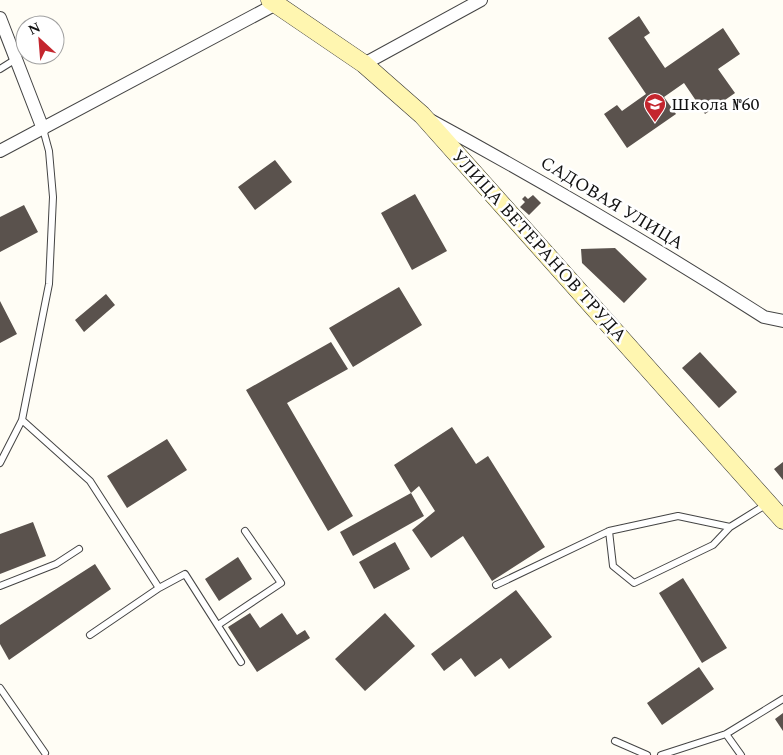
<svg xmlns="http://www.w3.org/2000/svg" width="783" height="755" viewBox="0 0 783 755" font-family="Spectral,serif">
<style>
.building{fill:#5a524d}
.lines{fill:none;stroke-linecap:round;stroke-linejoin:round}
.lane-casing{stroke:#444;stroke-width:8}
.street-casing{stroke:#444;stroke-width:14}
.secondary-casing{stroke:#333;stroke-width:19}
.lane{stroke:#fff;stroke-width:6}
.street{stroke:#fff;stroke-width:12}
.secondary{stroke:#fff6b0;stroke-width:18}
.labels{text-anchor:middle;dominant-baseline:central;stroke-width:5;stroke-linejoin:round;paint-order:stroke}
.poi-label{font-size:18px;fill:#111;stroke:#fff;text-anchor:start}
.street-label{font-size:18px;fill:#111;stroke:#fff}
</style>
<rect width="100%" height="100%" fill="#fffdf5"/>
<!-- building -->
<path class="building" d="M639,16L650,33L644,37L665,68L723,28L740,54L718,69L735,93L705,114L684,83L664,97L676,114L627,148L604,114L617,105L622,111L646,94L608,38Z
M275,160L292,182L255,210L238,187Z
M415,194L447,251L412,270L381,213Z
M533,195L541,203L529,215L520,207L525,202L522,199L525,196L528,199Z
M24,205L38,232L0,252V217Z
M615,248L647,279L624,303L582,263L581,249Z
M399,287L422,325L353,367L329,328Z
M106,294L115,305L84,332L75,320Z
M0,301L17,334L0,343Z
M331,342L348,369L287,403L353,516L328,531L246,390Z
M700,352L737,392L719,408L682,368Z
M452,427L476,464L488,456L545,547L492,581L463,536L431,558L412,530L435,511L419,486L411,493L394,465Z
M167,439L187,470L127,508L107,476Z
M783,462V480L774,469Z
M411,493L424,516L353,556L340,532Z
M33,522L46,556L0,574V534Z
M395,542L410,569L374,589L359,562Z
M238,557L252,579L219,601L205,579Z
M95,564L111,589L9,660L0,644V625Z
M683,578L727,648L702,663L659,593Z
M516,590L552,637L509,669L501,658L475,677L461,658L444,671L431,654Z
M250,613L260,628L282,613L297,635L305,630L310,638L257,672L228,627Z
M385,613L415,646L365,691L335,659Z
M699,667L714,689L662,725L647,703Z
M783,713V731L775,719Z"/>
<g class="lines">
<!-- lane casing -->
<g class="lane-casing">
<path id="lane" d="M0,69L16,59
M22,420L90,481L159,588L90,635
M0,463L22,420L49,284L53,197L49,151L43,129
M609,531L613,566L634,583L713,545L730,527
M496,585L609,531L678,516L730,527L767,504
M0,586L56,564L79,549
M159,588L185,574L241,662
M218,625L281,583L245,531
M0,688L45,753
M726,734L741,755
M615,741L647,755
M661,755L726,734L783,699"/>
</g>
<!-- street casing -->
<g class="street-casing">
<path id="street" d="M0,18L43,129
M364,64L481,0
M430,120C544,182 655,247 764,317L783,321
M0,151L276,4"/>
</g>
<!-- secondary casing -->
<g class="secondary-casing">
<path id="secondary" d="M270,0L364,64L422,115L783,520"/>
</g>
<!-- lane -->
<use href="#lane" class="lane"/>
<!-- street -->
<use href="#street" class="street"/>
<!-- secondary -->
<use href="#secondary" class="secondary"/>
</g>
<!-- icons -->
<defs>
<g id="school-pin" transform="scale(1.125)"><path d="M0 17L-7.5 6A9.5 9.5 0 1 1 7.5 6Z" fill="#c4262e" stroke="#fff"/><path d="M0-5L7-2L0 1L-7-2ZM-4 1L0 2.5L4 1V4Q0 6-4 4Z" fill="#fff"/></g>
</defs>
<g fill-rule="evenodd">
<use href="#school-pin" x="655" y="104"/>
</g>
<g class="labels">
<!-- poi labels -->
<g class="poi-label">
<text x="671" y="104">Школа №60</text>
</g>
<!-- street labels -->
<g class="street-label">
<text transform="translate(612 203) rotate(31)">САДОВАЯ УЛИЦА</text>
<text transform="translate(539 246) rotate(48)">УЛИЦА ВЕТЕРАНОВ ТРУДА</text>
</g>
</g>
<!-- north arrow -->
<g transform="translate(40 40) rotate(334)"><circle r="24" fill="#ffffff" stroke="#a0a0a0"/>
<path d="M0-4L9 19L0 12L-9 19Z" fill="#c4262e"/>
<text y="-8" font-size="14" font-weight="bold" text-anchor="middle" fill="#111111">N</text>
</g>
</svg>
